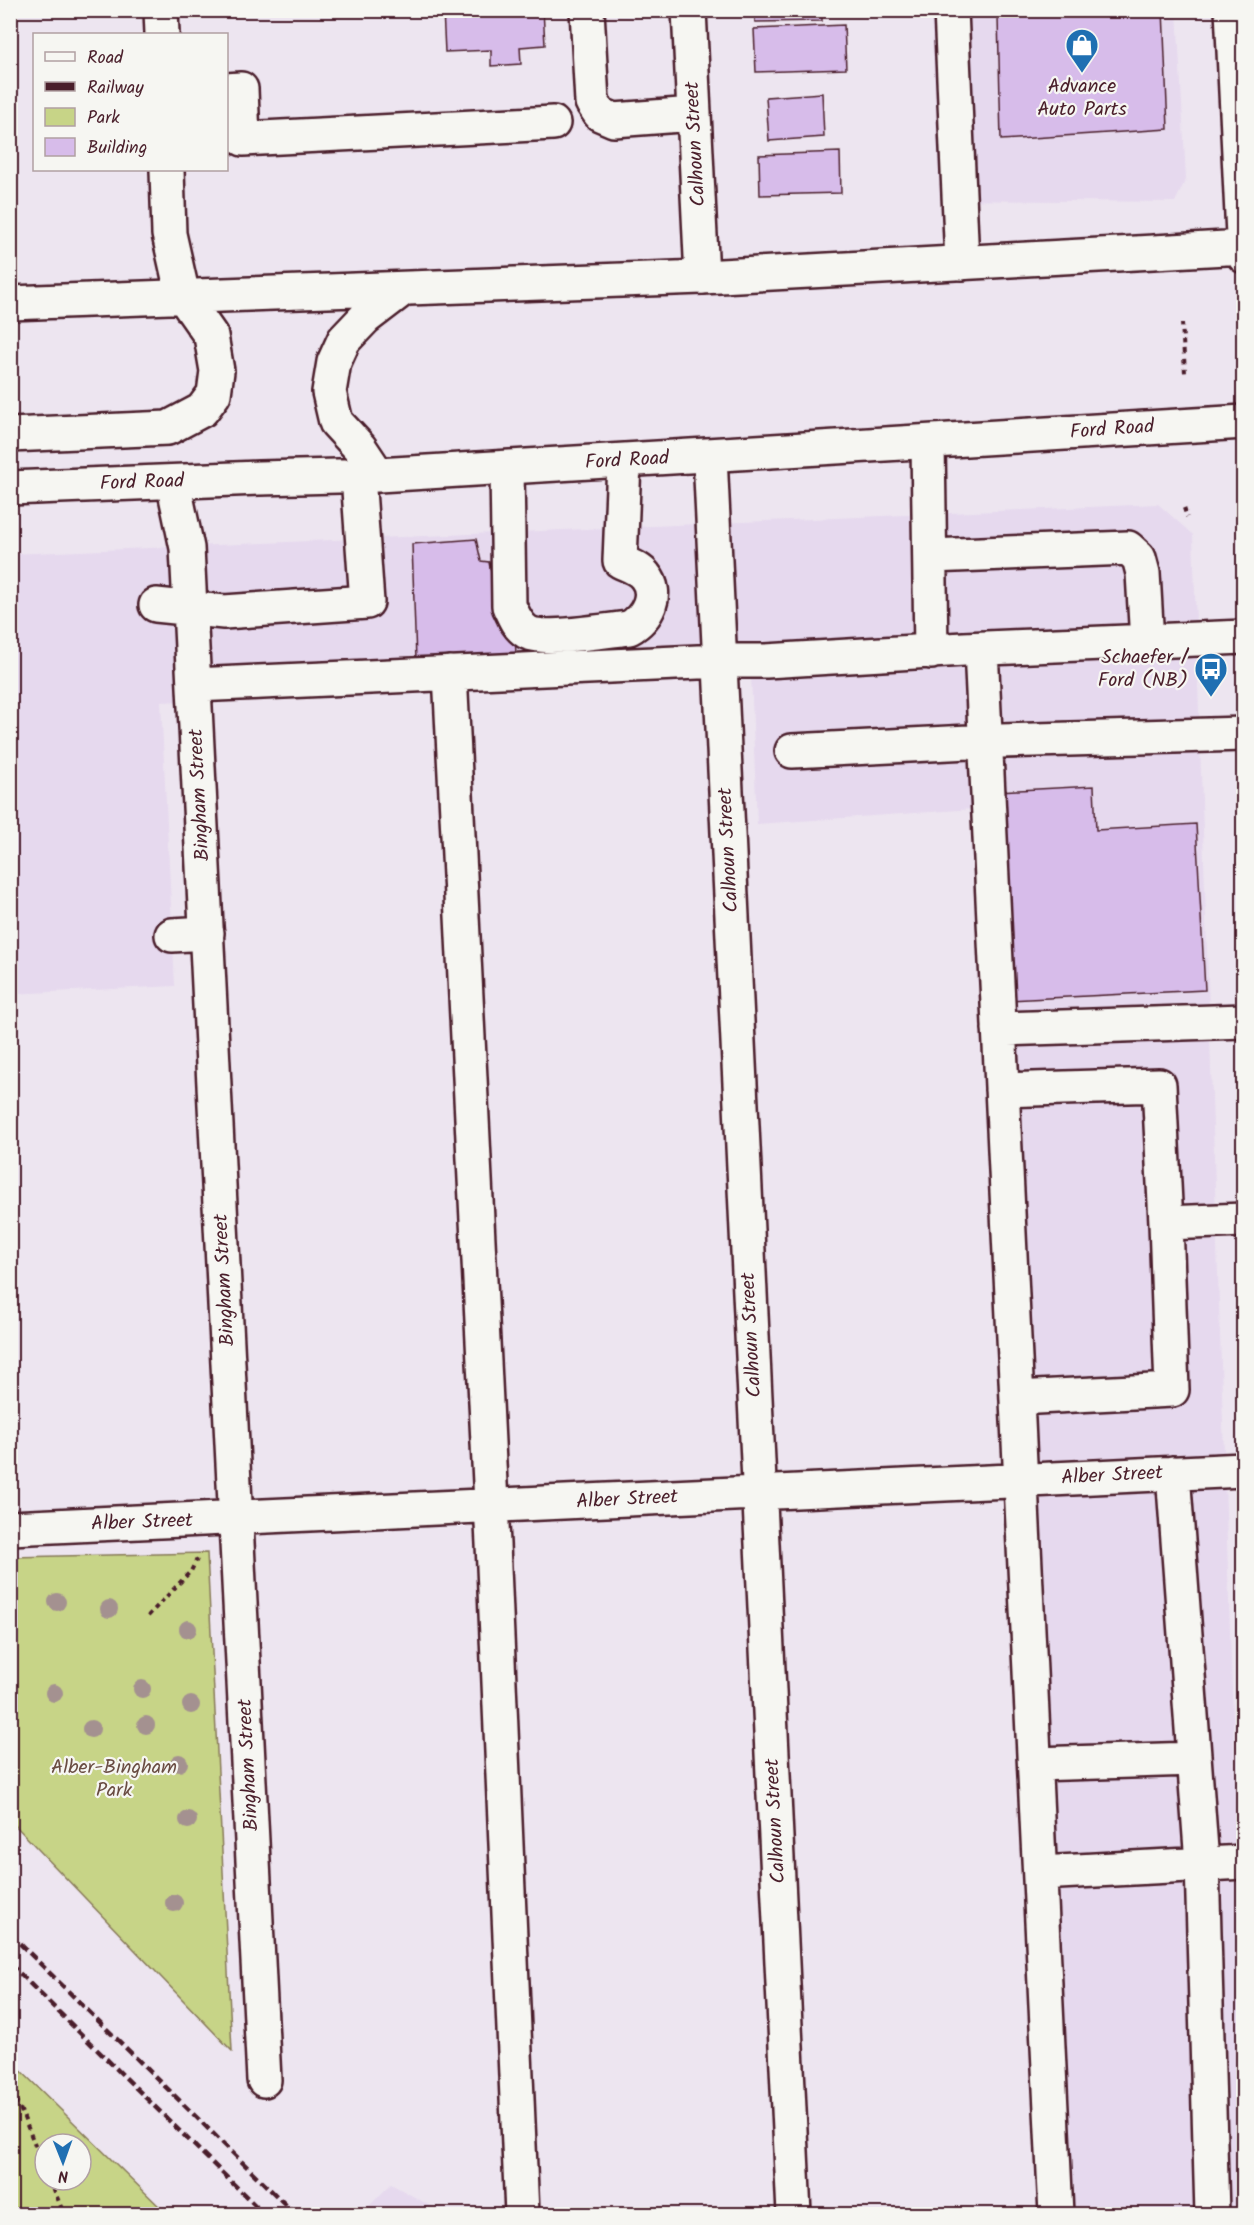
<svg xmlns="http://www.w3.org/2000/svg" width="1254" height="2225" viewBox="0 0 1254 2225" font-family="Kalam,sans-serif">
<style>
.built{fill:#e6d9ee}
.green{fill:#c7d487;stroke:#887a59;stroke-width:1.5;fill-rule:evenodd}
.building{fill:#d7bcea;stroke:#4a1f2b;stroke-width:1.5}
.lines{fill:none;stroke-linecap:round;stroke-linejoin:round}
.minor-casing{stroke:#4a1f2b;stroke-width:38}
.major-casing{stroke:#4a1f2b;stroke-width:38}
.path{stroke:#4a1f2b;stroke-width:4;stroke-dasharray:4.5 4.5;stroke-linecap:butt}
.minor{stroke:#f6f6f2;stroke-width:33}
.major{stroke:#f6f6f2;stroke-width:33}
.rail{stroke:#4a1f2b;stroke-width:4.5;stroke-dasharray:9 4.5;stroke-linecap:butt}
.tree{fill:#a49190}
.labels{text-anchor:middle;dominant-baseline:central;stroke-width:4.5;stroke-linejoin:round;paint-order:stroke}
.poi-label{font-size:20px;fill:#4a1f2b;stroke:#f6f6f2}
.street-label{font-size:20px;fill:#4a1f2b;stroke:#f6f6f2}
.park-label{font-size:20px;fill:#694c42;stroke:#f6f6f2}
</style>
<rect width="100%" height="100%" fill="#ede5f0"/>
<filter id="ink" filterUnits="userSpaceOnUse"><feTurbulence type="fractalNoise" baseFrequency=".0167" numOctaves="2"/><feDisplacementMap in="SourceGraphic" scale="12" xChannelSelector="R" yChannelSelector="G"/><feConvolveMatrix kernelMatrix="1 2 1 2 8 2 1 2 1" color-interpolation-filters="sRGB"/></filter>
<g filter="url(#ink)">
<!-- built -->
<path class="built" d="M931,11H1177L1186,179L1175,202L940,200Z
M1158,504L1193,535L1236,1808L1243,1943V2214H1066L988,808L757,824L751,675L161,702L175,986L11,994V554Z
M391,2184L445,2214H361Z"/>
<!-- green -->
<path class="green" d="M207,1553L232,2051L11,1821V1557Z
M11,2061L167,2214H11ZM45,2144H81V2180H45Z"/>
<!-- building -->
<path class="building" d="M443,10H543L545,45L520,47L521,64L491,66V50L445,52Z
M755,10H822V21L755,22Z
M1163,10L1168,129L1001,140L998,17Z
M844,25L846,69L756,72L754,29Z
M822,93L824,137L769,141L766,97Z
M840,152L841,193L760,195L759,155Z
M476,539L481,561L489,562L498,612L515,631L516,656L416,660L412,544Z
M1094,786L1096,830L1196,824L1205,990L1009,1000L998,791Z"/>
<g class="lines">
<!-- minor casing -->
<g class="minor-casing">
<path id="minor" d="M161,10L162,34
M587,10L592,102L600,114L614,120L694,114
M689,10L702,277
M951,10L962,263
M226,90L241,89L243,139L553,123
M167,170L169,234L183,296
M928,442L931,652
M710,456L794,2214
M507,468L509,606C514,616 517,626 527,632C542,641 609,630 629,628C647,618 660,594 645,576C639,568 628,565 620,561L624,462
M173,482L187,548L264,2080
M931,556L1128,548L1139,558L1143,573L1147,642
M156,605L224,612L367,602L358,476
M981,649L1056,2214
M450,673L493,1544L522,2214
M195,685L720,661H766L964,649L1244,637
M792,751L969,742L1244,734
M172,935L207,933
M999,1029L1244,1021
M1002,1090L1159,1085L1166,1223
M1017,1398L1172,1390L1166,1223L1244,1220
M1173,1473L1202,1863L1212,2214
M10,1528L1244,1470
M1035,1764L1194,1759
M1040,1873L1244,1862"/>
</g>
<!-- major casing -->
<g class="major-casing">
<path id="major" d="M1232,10L1244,256
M10,303L702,277L1244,247
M10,435L168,428L202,410L214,394L217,371L211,336L183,296
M378,475L360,448L336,422L329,392L334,362L344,340L365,318L403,289
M10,488L259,478L378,475L1244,422"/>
</g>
<!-- path -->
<path class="path" d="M1097,10H1117
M1134,10V11
M1182,323L1185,373
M1184,508L1187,517
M148,1616L191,1571L197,1559
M10,2094L19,2106L45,2169
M50,2180L64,2214"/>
<!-- minor -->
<use href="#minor" class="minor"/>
<!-- major -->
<use href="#major" class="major"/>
<!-- rail -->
<path class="rail" d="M10,1934L295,2214
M10,1964L264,2214"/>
</g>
<!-- trees -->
<g class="tree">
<circle cx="57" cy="1602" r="9"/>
<circle cx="109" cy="1609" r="9"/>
<circle cx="188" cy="1629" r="9"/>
<circle cx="142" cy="1689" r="9"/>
<circle cx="54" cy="1693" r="9"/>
<circle cx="191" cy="1705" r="9"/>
<circle cx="146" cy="1725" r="9"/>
<circle cx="91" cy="1729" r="9"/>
<circle cx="179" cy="1763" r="9"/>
<circle cx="188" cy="1820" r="9"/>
<circle cx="174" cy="1903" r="9"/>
</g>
</g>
<!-- icons -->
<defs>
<g id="shop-pin" transform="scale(1.725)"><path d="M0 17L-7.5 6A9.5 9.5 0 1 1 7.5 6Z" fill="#1f6fb2" stroke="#f6f6f2"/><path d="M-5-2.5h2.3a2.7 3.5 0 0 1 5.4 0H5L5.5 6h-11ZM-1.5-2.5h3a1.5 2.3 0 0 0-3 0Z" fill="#fff"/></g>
<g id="bus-pin" transform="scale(1.725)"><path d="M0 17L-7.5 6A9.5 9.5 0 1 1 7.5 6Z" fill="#1f6fb2" stroke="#f6f6f2"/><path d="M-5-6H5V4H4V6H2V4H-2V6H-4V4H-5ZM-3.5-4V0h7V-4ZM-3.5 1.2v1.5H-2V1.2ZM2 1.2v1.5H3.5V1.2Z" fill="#fff"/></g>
</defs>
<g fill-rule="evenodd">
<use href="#shop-pin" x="1082" y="45"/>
<use href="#bus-pin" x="1211" y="669"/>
</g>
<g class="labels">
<!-- poi labels -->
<g class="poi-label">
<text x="1082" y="87">Advance<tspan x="1082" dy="23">Auto Parts</tspan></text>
<text x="1188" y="658" text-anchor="end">Schaefer /<tspan x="1188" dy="23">Ford (NB)</tspan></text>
</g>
<!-- street labels -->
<g class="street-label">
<text transform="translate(696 144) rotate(-93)">Calhoun Street</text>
<text transform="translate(1112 430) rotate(-4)">Ford Road</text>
<text transform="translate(627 461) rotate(-3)">Ford Road</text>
<text transform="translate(142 483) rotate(-2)">Ford Road</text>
<text transform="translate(200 795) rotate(-93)">Bingham Street</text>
<text transform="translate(729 850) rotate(-93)">Calhoun Street</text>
<text transform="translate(225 1280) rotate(-93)">Bingham Street</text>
<text transform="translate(752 1335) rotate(-93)">Calhoun Street</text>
<text transform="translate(1112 1476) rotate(-3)">Alber Street</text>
<text transform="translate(627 1500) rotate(-3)">Alber Street</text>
<text transform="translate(142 1523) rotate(-2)">Alber Street</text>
<text transform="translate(249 1765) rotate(-93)">Bingham Street</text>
<text transform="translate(776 1821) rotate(-93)">Calhoun Street</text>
</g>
<!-- park labels -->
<g class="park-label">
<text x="114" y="1768">Alber-Bingham<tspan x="114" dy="23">Park</tspan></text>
</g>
</g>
<!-- margin -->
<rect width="1254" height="2225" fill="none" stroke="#f6f6f2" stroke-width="36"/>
<rect x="18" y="18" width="1218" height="2189" fill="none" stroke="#4a1f2b" stroke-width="2" filter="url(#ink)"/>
<!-- legend -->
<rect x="33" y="33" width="195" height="138" fill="#f6f6f2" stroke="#b1a0a2" stroke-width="1.5"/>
<rect x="45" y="52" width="30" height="9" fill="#f6f6f2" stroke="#b1a0a2" stroke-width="1.5"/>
<text x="87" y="63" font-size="18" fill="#4a1f2b">Road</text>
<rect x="45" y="82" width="30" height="9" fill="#4a1f2b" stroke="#b1a0a2" stroke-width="1.5"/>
<text x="87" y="93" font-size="18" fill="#4a1f2b">Railway</text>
<rect x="45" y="108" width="30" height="18" fill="#c7d487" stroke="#b1a0a2" stroke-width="1.5"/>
<text x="87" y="123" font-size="18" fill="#4a1f2b">Park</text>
<rect x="45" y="138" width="30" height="18" fill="#d7bcea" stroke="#b1a0a2" stroke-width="1.5"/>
<text x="87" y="153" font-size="18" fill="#4a1f2b">Building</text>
<!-- north arrow -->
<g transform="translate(63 2162) rotate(179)"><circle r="28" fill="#f6f6f2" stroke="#b1a0a2" stroke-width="1.5"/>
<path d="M0-4.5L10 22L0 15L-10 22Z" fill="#1f6fb2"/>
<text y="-9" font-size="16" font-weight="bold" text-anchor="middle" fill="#4a1f2b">N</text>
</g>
</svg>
